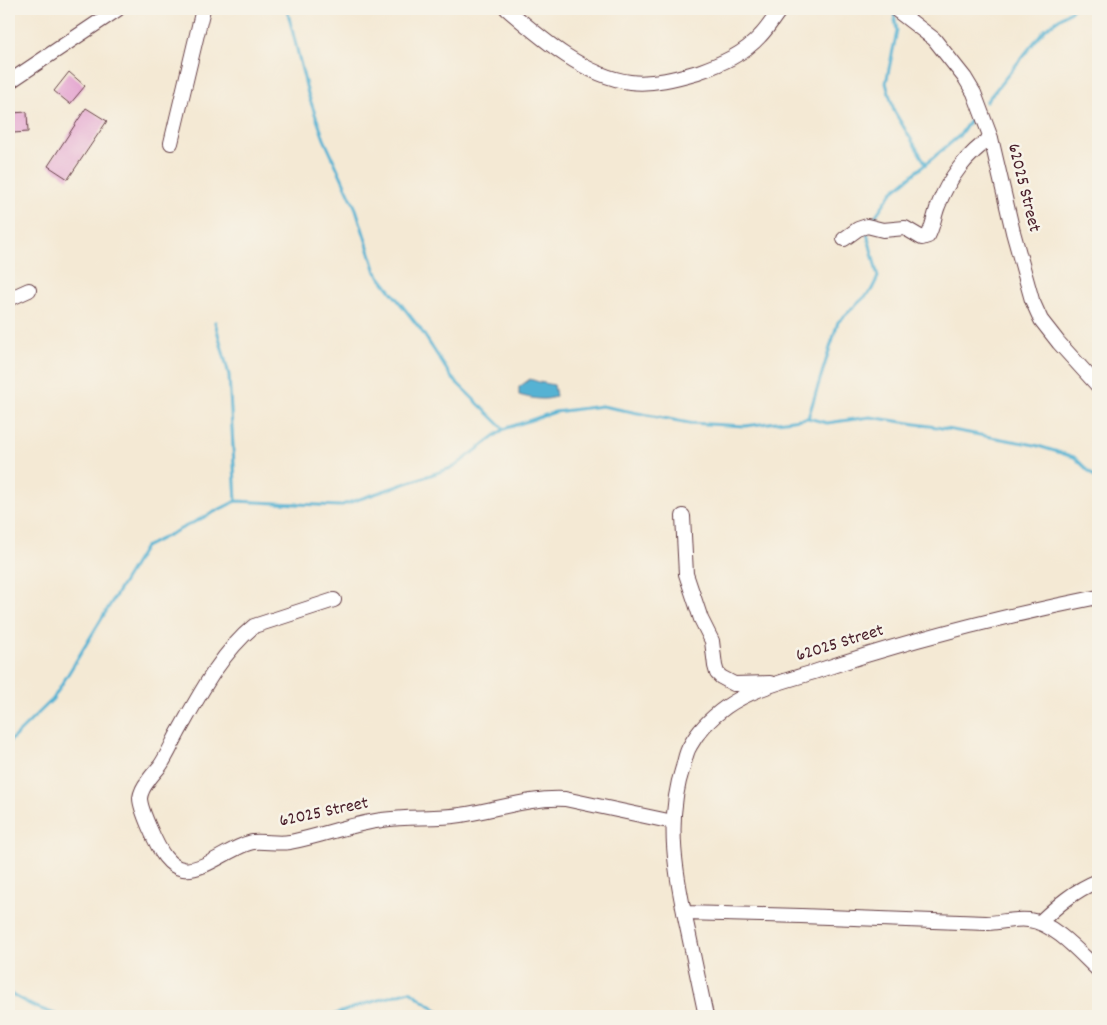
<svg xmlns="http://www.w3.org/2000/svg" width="1107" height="1025" viewBox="0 0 1107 1025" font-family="Dekko,sans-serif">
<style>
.water{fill:#55b2d3;stroke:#50687f}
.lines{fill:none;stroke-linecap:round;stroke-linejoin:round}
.stream{stroke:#55b2d3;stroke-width:3}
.building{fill:#e29bcd}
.minor-casing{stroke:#643d44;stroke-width:16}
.minor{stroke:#fff;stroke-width:14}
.labels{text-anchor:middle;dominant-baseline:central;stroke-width:5;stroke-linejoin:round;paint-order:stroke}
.street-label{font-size:18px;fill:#4a1f2b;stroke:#f7f3e8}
</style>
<rect width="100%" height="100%" fill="#f7f3e8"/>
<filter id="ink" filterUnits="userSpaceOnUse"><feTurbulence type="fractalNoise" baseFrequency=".02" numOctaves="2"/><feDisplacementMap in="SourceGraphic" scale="10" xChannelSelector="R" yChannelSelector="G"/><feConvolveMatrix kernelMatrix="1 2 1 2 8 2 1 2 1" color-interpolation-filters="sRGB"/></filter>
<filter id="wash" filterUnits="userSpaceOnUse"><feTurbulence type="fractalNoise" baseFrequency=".0096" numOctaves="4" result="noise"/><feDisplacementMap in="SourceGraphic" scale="20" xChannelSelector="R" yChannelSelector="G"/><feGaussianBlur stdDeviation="1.12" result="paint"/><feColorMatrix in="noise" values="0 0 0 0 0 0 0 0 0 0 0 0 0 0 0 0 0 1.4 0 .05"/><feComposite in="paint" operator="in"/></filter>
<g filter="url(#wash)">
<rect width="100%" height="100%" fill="#f4e9d4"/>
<!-- water -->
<path class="water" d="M530,379L539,382L554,385L556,396C547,402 529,398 519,395V387Z"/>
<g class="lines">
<!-- stream -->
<path class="stream" d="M287,9L308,94L324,139L356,209L376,272L421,330L452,378L504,429
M894,14L897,31L886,83L894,111L926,164
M986,102L1045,29L1073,9
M872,221L892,192L959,136L973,116
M215,322L229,375L236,501
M808,418L838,322L871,291L878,277L867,233
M9,742L53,699L145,547L236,501L339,506L454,467L504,429L555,412L602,406L689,423L745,426L808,418L827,423L870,417L936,427L1035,445L1074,457L1098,480
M9,993L33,1006L60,1016
M331,1016L358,1006L410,991L445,1016
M510,1016L513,1014L517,1016"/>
</g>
<g id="blocks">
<!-- building -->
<path class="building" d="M69,72L85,86L70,104L54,91Z
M86,108L107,121L68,179L48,166Z
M27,112L28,132L13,133L12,113Z"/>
</g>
</g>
<g filter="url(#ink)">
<use href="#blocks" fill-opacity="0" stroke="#643d44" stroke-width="1"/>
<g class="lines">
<!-- minor casing -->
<g class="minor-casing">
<path id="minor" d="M507,9C541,38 584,76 630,82C653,85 677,78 698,72C721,64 744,54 760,36C768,28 774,17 781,9
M895,9L934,39L965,78L974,93L991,138L1013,232L1032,300L1041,320L1059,343L1098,386
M9,82L118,9
M171,143L203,9
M844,239L858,229L867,226L883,230L905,228L922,238L928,236C933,227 934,216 938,206C948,179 967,154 991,138
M9,299L29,290
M683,516L686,574L701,619L712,641L715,666L717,673L721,677L734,684L770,683
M334,600L254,626C220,654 199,696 178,733C172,744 167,756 160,766C156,771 151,776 148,781C144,786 141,791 140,798C140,809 157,847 165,857C169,862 176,868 183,869C203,873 233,845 253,842C265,841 278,844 290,842C321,836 351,824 382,820C408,816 435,819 461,815C496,810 530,797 565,799L673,822
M684,913L801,916L986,923C1000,923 1014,918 1029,920C1054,923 1080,953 1098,970
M1039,923C1057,906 1075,890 1098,881
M706,1016C700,988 694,960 688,931C676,877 665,821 683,767C685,760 686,752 690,746C698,731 712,717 726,707C753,688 786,681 817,671C909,640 1003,616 1098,597"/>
</g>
<!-- minor -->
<use href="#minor" class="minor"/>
</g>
</g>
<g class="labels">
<!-- street labels -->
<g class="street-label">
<text transform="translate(1023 188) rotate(76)">62025 Street</text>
<text transform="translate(840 644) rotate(-17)">62025 Street</text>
<text transform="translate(324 813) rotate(-12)">62025 Street</text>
</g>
</g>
<!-- margin -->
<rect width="1107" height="1025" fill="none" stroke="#f7f3e8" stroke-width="30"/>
</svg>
